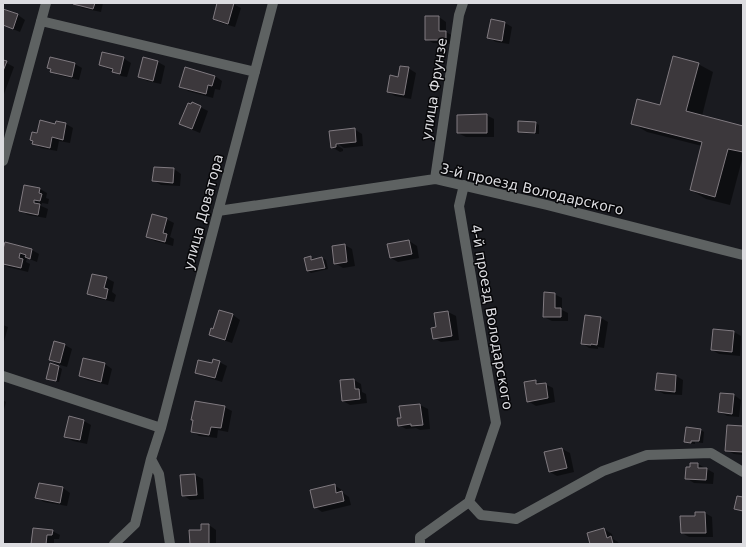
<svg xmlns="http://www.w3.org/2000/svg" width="746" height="547" viewBox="0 0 746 547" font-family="'DejaVu Sans',sans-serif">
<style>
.shadow{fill:#0007}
.building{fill:#3c383c;stroke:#807a80}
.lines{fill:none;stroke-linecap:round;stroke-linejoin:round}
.minor{stroke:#5e6262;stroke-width:10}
.labels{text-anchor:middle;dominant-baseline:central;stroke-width:3;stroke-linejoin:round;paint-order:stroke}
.street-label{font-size:14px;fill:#dcdce0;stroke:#060608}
</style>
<rect width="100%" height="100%" fill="#1a1b20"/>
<!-- shadow -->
<path class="shadow" d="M74,3H103L101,12L82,8Z
M218,3H231L241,8L235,27L221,23L214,19Z
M3,10L18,15L25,20L20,32L3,25Z
M426,17H439L446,22V32L453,36V44L433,43L426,39Z
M505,23L512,27L509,44L496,42L488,37Z
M51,58L75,64L82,68L79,80L58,75L51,71L52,69L48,68Z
M123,58L131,63L127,77L121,76L113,71L108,69L100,65Z
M3,61L14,67L4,94H3Z
M158,62L165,66L161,84L147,81L140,77Z
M698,64L713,72L702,116L743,127V156L730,205L706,199L691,190L702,146L647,132L632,123L661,106Z
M408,68L416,73L411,99L395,96L388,92L399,78Z
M215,76L222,81L220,90L215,89L213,98L188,91L181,87Z
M192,106L200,107L208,111L200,133L188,128L180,124Z
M486,115L494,119V137H466L458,133Z
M56,122L66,124L73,128L70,143L59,141L57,151L41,148L33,143L34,141L38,134L56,125Z
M536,123L539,125V134L522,133L519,131Z
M354,129L362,134L363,146L344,148L338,144V146L343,149V151L340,152L332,147L330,132Z
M174,169L181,174L180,186L161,185L153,180Z
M40,189L47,193L46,198L49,199L48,204L42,203L41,206L48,209L46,218L28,215L20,210Z
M166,219L174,223L170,237L174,239L173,246L155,241L147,237Z
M409,241L417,246L419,258L398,262L391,258Z
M345,245L352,249L355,266L343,268L335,263Z
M32,250L39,254L37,262L27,258L26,262L30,264L28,272L8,267L3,264V253Z
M310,257L314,259L322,258L326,260L328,269L311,273L308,271Z
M106,278L114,282L112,292L116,295L114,302L96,298L88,294Z
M554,294L562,298V310L568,313V321H552L544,317Z
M448,312L456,316L459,340L441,342L434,338L437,328L435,313Z
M233,315L240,320L232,343L217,338L210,334L214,330Z
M601,318L608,322L604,348L598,347V349L589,348L582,343Z
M3,325L8,327L3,345Z
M734,332L741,336L740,356L719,354L712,350Z
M65,345L72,349L67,367L57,364L50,360Z
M84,359L105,364L112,369L108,385L87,380L80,376Z
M219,362L227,366L222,382L203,376L196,372Z
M51,365L59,367L62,369L59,382L50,380L47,378Z
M657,375L676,376L683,380L682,395L664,394L656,389Z
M354,380L361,384L362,392L366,394L367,403L350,405L343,401Z
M535,381L542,384H545L553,388L555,402L536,406L528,401Z
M721,394L734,395L741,400L739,417L727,416L719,411Z
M3,400L6,402L3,413Z
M420,405L428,409L430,429L420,430L416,428L406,429L399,425L402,419L400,407Z
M224,407L232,411L228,432L218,430L217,438L199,436L192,431Z
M84,421L91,425L87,444L73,441L65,437Z
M743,427V455L734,454L726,450Z
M701,430L704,432L703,443L695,442V444L689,443L685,441Z
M562,449L570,453L574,472L557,476L550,472Z
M698,464L714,473L713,484L694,483L686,478L691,468Z
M195,475L203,479L204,499L190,500L183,495L181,476Z
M334,485L342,490L343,493L349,497L351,505L322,512L315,507Z
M63,488L70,493L67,506L44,502L36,497Z
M705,513L712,517L713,537H689L682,533L696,517Z
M209,525L216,530V544H191Z
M604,529L612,534L613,539L618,542L619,544H614L613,540H611L612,544H591Z
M52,531L60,535L59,539H54V544H32Z"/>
<!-- building -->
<path class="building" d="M73,3H95L93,9L73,4Z
M217,3H234L228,24L213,19Z
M3,9L18,14L13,29L3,25Z
M425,16H439V31H446V40H425Z
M491,19L505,22L502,41L487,38Z
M102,52L124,57L120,74L112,72L113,69L99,65Z
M673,56L699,63L686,111L743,126V152L728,149L715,197L690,190L702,142L631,124L637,99L660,105Z
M50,57L75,63L72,77L50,72L51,69L47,68Z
M143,57L158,61L153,81L138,77Z
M3,60L7,61L3,71Z
M400,66L409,67L404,95L387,92L390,75L398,77Z
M185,67L215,76L212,86L208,85L206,94L179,87Z
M192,102L201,106L192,129L179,124L188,103L191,104Z
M487,114V133H457V115Z
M40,120L55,124L56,121L66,123L63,140L52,137L50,148L32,144L33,141L30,140L32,132L37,133Z
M518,121L536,122L535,133L518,132Z
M355,128L356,142L336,144V147L331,148L329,131Z
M154,167L174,168L173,183L152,181Z
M24,185L40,188L39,193L42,194L40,201L34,200V203L40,204L38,215L19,211Z
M152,214L167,218L163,233L167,234L165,242L146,237Z
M409,240L412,254L390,258L387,244Z
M5,242L32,249L30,259L25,257L26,255L20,253L19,258L23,259L21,268L3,264V249Z
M345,244L347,262L334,264L332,246Z
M311,256V260L322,257L325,268L307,271L304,258Z
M92,274L107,277L104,288L108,289L106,299L87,294Z
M544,292L555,293V308H561V317H543Z
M219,310L233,314L225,340L209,335L211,328L213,329Z
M448,311L452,336L433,339L431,328L436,327L434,313Z
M585,315L601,317L597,345L591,344V345L581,344Z
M713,329L734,331L732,352L711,350Z
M54,341L65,344L60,363L49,360Z
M83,358L105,363L101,382L79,376Z
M213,359L220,361L215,378L195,373L198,360L212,363Z
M50,363L59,366L56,381L46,379Z
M657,373L676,375L675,392L655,390Z
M354,379L355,389H359L360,399L342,401L340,380Z
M536,380V384L546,383L548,398L527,402L524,382Z
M720,393L734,394L732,414L718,412Z
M195,401L225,406L221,428L211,427L209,435L191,432L193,420H191Z
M420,404L423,425L411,426V424L398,426L397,418H401L399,406Z
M69,416L84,420L80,440L64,437Z
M727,425L743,426V452L725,451Z
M686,427L701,429L699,441H691V443L684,442Z
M562,448L567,468L549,472L544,452Z
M690,463H698V468H707L706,480L685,479L686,467H690Z
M195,474L197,495L182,496L180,475Z
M39,483L63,487L60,503L35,498Z
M335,484L336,493L342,491L344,501L314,508L310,490Z
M737,496L743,497V511L734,509Z
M695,512H705L706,533H681L680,516H695Z
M201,524H209V544H190L189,530H201Z
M33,528L53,530L52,535H47L46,544H31Z
M604,528L607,538L611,536L613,544H590L587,533Z"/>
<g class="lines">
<!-- minor -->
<path class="minor" d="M41,21L255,72
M3,161L46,3
M435,179L459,15L463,3
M218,211L435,179L547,205L743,255
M3,376L161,428
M151,459L159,474L170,544
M469,502L481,515L516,519L603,471L647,455L711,453L743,472
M114,544L135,524L151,459L161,428L273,3
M420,544V537L469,502L496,423L459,206L464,185"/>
</g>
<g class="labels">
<!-- street labels -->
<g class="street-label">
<text transform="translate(434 89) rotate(-81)">улица Фрунзе</text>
<text transform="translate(532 189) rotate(13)">3-й проезд Володарского</text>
<text transform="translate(203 212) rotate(-75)">улица Доватора</text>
<text transform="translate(492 317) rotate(80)">4-й проезд Володарского</text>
</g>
</g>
<!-- border -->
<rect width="746" height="547" fill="none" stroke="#dcdce0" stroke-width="8"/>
</svg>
